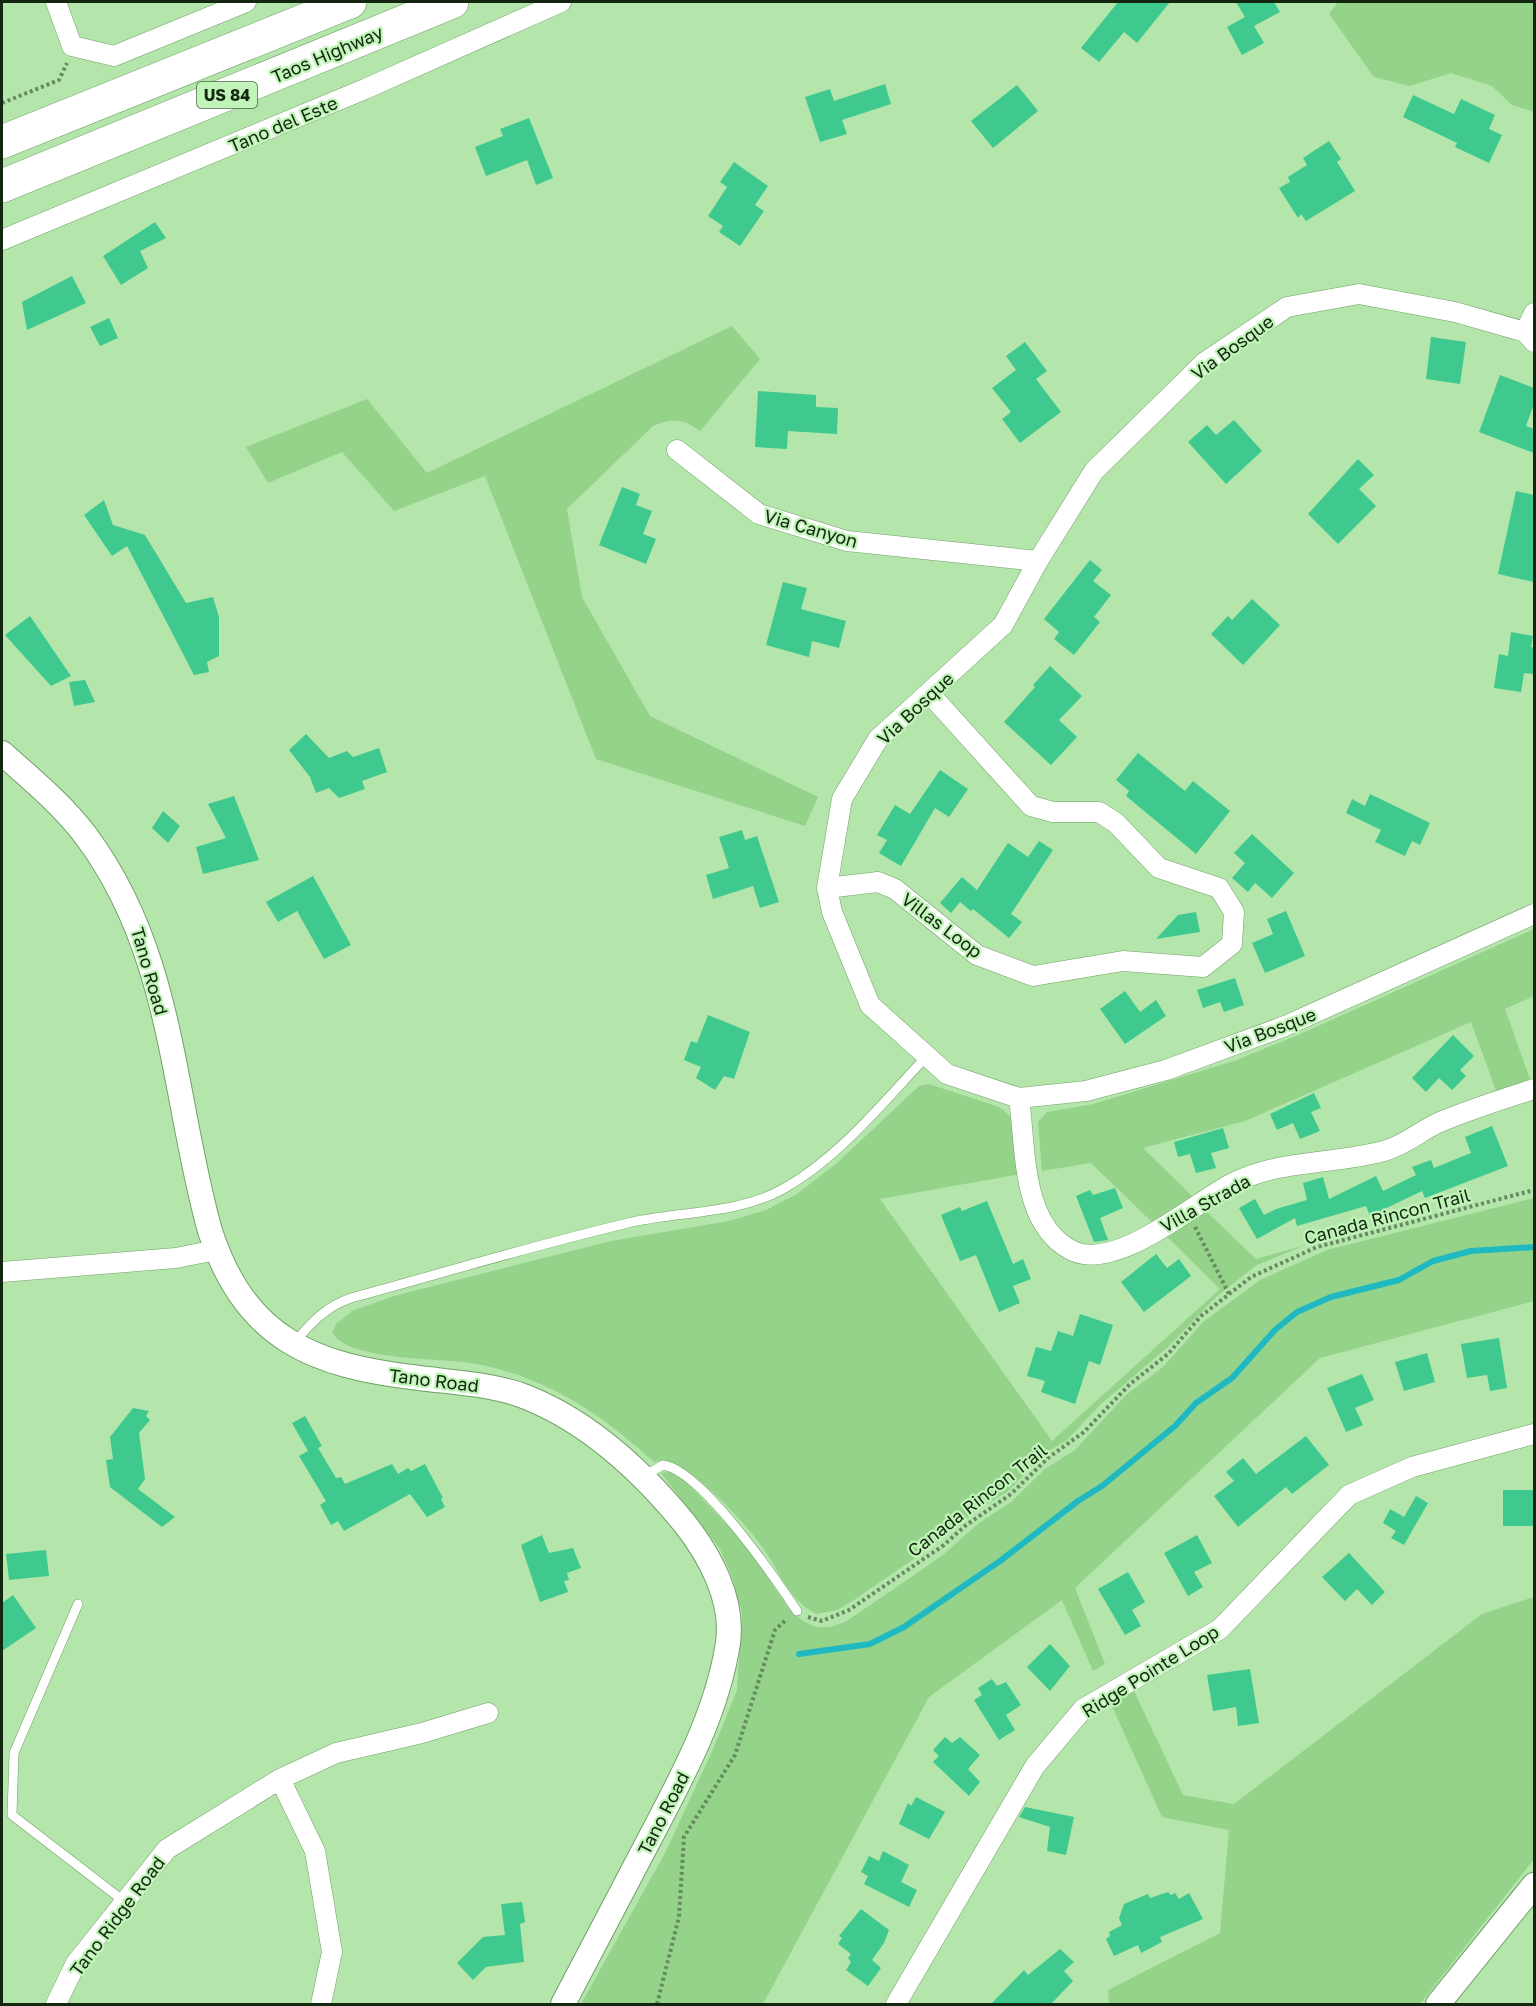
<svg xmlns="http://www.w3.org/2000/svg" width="1536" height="2006" viewBox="0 0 1536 2006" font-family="'Golos Text',sans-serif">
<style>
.green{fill:#94d389}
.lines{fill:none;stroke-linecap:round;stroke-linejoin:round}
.stream{stroke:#21b9c1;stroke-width:6}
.building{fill:#3fc98e}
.service-casing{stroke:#71a068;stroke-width:10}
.minor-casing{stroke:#71a068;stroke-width:21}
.tertiary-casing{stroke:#71a068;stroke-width:26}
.motorway-casing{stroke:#71a068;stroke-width:34}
.path{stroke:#678a61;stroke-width:4;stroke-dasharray:3 3;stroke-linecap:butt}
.service{stroke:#fff;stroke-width:9}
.minor{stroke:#fff;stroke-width:20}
.tertiary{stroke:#fff;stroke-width:24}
.motorway{stroke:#fff;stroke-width:33}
.labels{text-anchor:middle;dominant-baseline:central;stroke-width:4.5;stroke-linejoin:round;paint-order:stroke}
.shield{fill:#c1f4b8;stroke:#476442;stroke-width:1.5}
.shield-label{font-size:16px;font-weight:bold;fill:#132610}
.street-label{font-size:18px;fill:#132610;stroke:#c1f4b8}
</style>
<rect width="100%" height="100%" fill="#b4e6ab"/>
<!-- green -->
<path class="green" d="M1338,2H1534V112L1512,105L1492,86L1451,73L1410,86L1374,77L1329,14Z
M732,326L760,359L700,431C685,419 671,417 653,426L567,509L582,597L650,716L818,797L805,826L596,759L485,476L394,511L342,452L268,483L246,447L367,399L427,473Z
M1534,929V996L1505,1009L1530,1079L1496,1091L1471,1022L1245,1121L1143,1148L1194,1198L1153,1223L1091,1163L1042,1171L1038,1122L1047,1112L1093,1104L1234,1061L1298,1035Z
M929,1084L999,1107C1022,1121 1018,1149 1021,1174L880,1199L1052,1441L1220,1289L1166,1236L1206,1211L1256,1259L1306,1245L1257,1265L1217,1296L1169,1346L1100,1405L1067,1440L1044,1454L1007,1492L975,1511L931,1547L854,1600L837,1610L817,1614C791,1603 780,1573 765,1551C749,1527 683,1452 654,1462C600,1412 537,1371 462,1362C433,1358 346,1360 332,1332L336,1324L352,1311L394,1296L611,1241L729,1221L766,1210L797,1194L837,1163L919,1086Z
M1534,1198V1301L1320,1358L1075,1588L1105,1664L1093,1671L1062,1600L929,1697L763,2004H581L665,1853L711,1754L737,1690L742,1613L731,1574L720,1549L661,1473L669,1472L683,1479L742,1540L788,1608L803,1621L816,1627H830L845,1622L910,1578L944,1554L979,1523L1011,1502L1045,1469L1075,1450L1126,1395L1164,1366L1203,1322L1260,1280L1327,1250Z
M1534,1597V1859L1420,2004H1109L1108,1990L1220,1933L1229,1830L1162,1817L1111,1704L1134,1691L1183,1795L1234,1804L1482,1614Z"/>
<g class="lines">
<!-- stream -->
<path class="stream" d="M799,1654L870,1644L904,1627L1000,1561L1078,1501L1102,1486L1175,1426L1196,1403L1232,1378L1275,1330L1297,1312L1331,1297L1399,1280L1433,1261L1471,1251L1534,1247"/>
</g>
<!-- building -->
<path class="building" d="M1118,2H1170L1137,43L1124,32L1099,62L1081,48Z
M1236,2H1274L1280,12L1254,26L1264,43L1242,55L1227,27L1245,17Z
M885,84L891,104L842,120L847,134L820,142L805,97L830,89L834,101Z
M1017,85L1038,111L993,148L971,121Z
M1413,95L1454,114L1461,99L1495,115L1489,129L1502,135L1489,163L1455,147L1457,143L1403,117Z
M529,118L553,178L536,185L527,160L486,176L475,147L503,136L500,129Z
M1329,141L1341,159L1337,162L1355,191L1306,221L1301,214L1298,218L1279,188L1290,182L1288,177L1307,165L1303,158Z
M734,162L768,186L755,205L764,211L740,246L719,232L723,226L708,216L727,187L720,182Z
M155,222L166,238L140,251L148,268L121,285L103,256Z
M72,276L86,303L27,330L22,302Z
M109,318L118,338L100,346L90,327Z
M1431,337L1466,342L1460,384L1426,379Z
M1025,342L1047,371L1036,379L1061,412L1020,443L1002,419L1011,412L992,388L1016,370L1006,356Z
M1500,375L1534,388V404L1526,426L1534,429V453L1479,432Z
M758,391L816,395V407L838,408L837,434L788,431L787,449L755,447Z
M1234,420L1262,451L1226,484L1188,442L1207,425L1216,435Z
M1358,459L1374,475L1359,489L1376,506L1338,544L1308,514Z
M622,487L640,494L636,505L652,511L643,534L656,539L646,564L599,545Z
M1516,491L1534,495V582L1498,574Z
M104,500L113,525L145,535L186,603L213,597L219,617V656L207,662L209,672L194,675L127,546L112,556L84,515Z
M1090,560L1102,570L1093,581L1111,595L1094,617L1100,622L1074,655L1054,639L1059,632L1044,619Z
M783,582L807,588L801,609L846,621L839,648L812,641L809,657L766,645Z
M1252,599L1280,625L1243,665L1211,634L1228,616L1232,620Z
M30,616L71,676L51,686L5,635Z
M1511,632L1533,636L1531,647L1534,648V674L1524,673L1521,692L1494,688L1499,654L1508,656Z
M1050,666L1082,696L1059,720L1077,737L1051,765L1004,722L1035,687L1033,685Z
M85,680L95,702L74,706L69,682Z
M306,734L329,758L347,751L353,757L379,748L387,772L362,781L365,789L339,798L329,788L316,793L310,777L289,750Z
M1138,753L1185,791L1193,781L1230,811L1196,854L1126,796L1129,791L1116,780Z
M940,770L968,789L949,817L935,808L901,866L879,853L887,840L877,835L895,805L910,814Z
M1370,794L1430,823L1420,845L1412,841L1405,856L1375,842L1381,830L1346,813L1352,799L1365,806Z
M234,796L259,860L203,874L196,847L226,838L208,804Z
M163,811L180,826L168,843L152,828Z
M742,830L745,840L757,836L779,902L760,908L753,886L713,899L706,875L729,868L719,837Z
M1252,834L1294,873L1272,898L1255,883L1248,892L1232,878L1245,863L1234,853Z
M1039,841L1053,850L1011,914L1022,922L1009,938L973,909L971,911L960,902L951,913L940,903L962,877L977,890L1008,843L1028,857Z
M313,876L351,945L324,959L297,911L278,922L266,902Z
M1286,911L1305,956L1265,973L1252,943L1273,934L1267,919Z
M1196,912L1200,932L1156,939L1178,915Z
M1235,978L1244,1005L1224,1012L1220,1002L1203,1008L1197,990Z
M1125,991L1140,1012L1156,1000L1166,1016L1125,1044L1100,1009Z
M708,1015L750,1032L734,1079L724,1076L715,1090L696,1078L701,1067L684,1060L691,1041L697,1043Z
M1453,1035L1474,1056L1460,1070L1466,1076L1452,1090L1439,1078L1426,1092L1412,1078Z
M1314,1093L1321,1108L1311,1112L1320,1131L1300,1139L1293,1123L1277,1130L1270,1114Z
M1492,1126L1508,1166L1425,1198L1422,1191L1370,1216L1366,1206L1297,1226L1295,1218L1257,1239L1239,1208L1255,1199L1264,1215L1276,1209L1307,1200L1303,1183L1323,1177L1329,1199L1376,1176L1383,1191L1416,1175L1412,1167L1431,1160L1434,1168L1471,1153L1465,1137Z
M1223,1128L1229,1148L1211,1153L1216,1168L1196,1173L1190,1154L1178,1157L1174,1142Z
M1115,1188L1123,1208L1100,1218L1108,1240L1094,1242L1076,1196L1090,1190L1093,1195Z
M987,1201L1013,1264L1023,1259L1031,1279L1013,1286L1020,1303L999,1312L976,1255L960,1261L941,1215L960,1207L962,1211Z
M1156,1254L1167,1268L1179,1259L1191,1276L1144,1312L1121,1282Z
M1080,1314L1113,1325L1100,1365L1089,1361L1075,1404L1041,1392L1045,1381L1027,1376L1036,1347L1051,1351L1058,1331L1073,1336Z
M1499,1338L1507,1388L1490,1391L1487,1375L1467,1378L1461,1344Z
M1427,1353L1435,1382L1404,1391L1395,1362Z
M1362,1374L1374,1400L1355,1408L1363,1425L1346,1432L1327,1388Z
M133,1408L149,1411L146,1416L150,1420L139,1433L145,1479L138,1489L175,1517L162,1527L110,1487L106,1460L113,1459L110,1437Z
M305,1416L322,1446L318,1448L336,1478L341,1477L345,1484L392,1464L398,1474L408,1468L411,1471L425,1464L443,1498L441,1499L445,1507L427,1517L410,1494L344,1531L338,1521L331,1525L320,1505L326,1501L299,1456L308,1451L292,1423Z
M1306,1436L1329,1465L1292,1494L1286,1487L1238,1527L1214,1496L1234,1481L1226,1472L1243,1458L1256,1474Z
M1503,1490H1534V1526H1503Z
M1416,1496L1428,1503L1404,1545L1391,1538L1396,1531L1383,1523L1390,1509L1404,1517Z
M542,1535L549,1553L573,1548L581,1568L567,1573L569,1580L564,1581L568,1592L540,1602L521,1545Z
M1197,1535L1212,1563L1194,1572L1203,1587L1188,1596L1164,1553Z
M46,1550L49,1576L9,1580L6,1554Z
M1349,1553L1385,1592L1372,1605L1357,1589L1345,1601L1322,1577Z
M1128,1572L1145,1602L1132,1610L1141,1626L1125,1635L1098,1589Z
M13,1595L36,1628L2,1651V1603Z
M1050,1644L1070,1666L1050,1691L1027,1667Z
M1250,1669L1259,1723L1238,1726L1236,1707L1213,1711L1207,1675Z
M992,1679L997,1686L1006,1682L1021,1705L1006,1715L1015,1730L999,1740L974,1700L982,1695L978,1688Z
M945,1737L952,1743L960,1737L980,1755L968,1769L980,1782L969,1796L933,1762L939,1756L933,1750Z
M916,1797L945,1812L929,1839L899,1824L908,1803L911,1806Z
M1025,1807L1074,1817L1066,1855L1047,1851L1050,1827L1019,1817Z
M883,1851L909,1865L901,1882L917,1890L909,1907L864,1884L868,1876L861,1872L869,1856L879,1861Z
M1168,1892L1171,1895L1175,1893L1179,1899L1189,1893L1203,1919L1160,1937L1162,1942L1141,1953L1138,1945L1114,1956L1106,1939L1110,1936L1109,1932L1122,1925L1119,1918L1124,1904L1148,1894L1150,1898Z
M522,1902L525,1922L520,1924L524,1962L486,1967L473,1980L457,1963L483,1937L505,1935L501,1904Z
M861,1909L889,1930L884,1943L872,1960L881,1968L868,1986L846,1970L851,1962L848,1958L851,1954L838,1944L842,1938L839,1936Z
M1060,1949L1074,1962L1064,1971L1073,1981L1051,2004H991L1024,1970L1028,1975Z"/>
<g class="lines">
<!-- service casing -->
<g class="service-casing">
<path id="service" d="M294,1343C311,1323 325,1307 351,1298C443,1273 535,1245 628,1223C679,1211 736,1215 783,1189C840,1157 883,1102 927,1056
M644,1476L663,1465C701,1470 775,1578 797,1611
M78,1604L14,1753L12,1815L125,1902"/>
</g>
<!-- minor casing -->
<g class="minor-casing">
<path id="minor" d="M56,2L72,46L114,56L246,2
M2,240L365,89L561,2
M1525,332L1534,313
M1534,342L1525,332L1455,312L1359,294L1287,307L1205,362L1094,471L1038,561L1003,625L878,739L842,799L827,888L832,912L870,1005L947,1074L1019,1098L1086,1091L1166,1070L1285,1026L1534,914
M677,450L759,514L847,541L1038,561
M827,888L878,882L895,889L977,955L1033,976L1123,961L1203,967L1232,944L1234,912L1219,888L1159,868L1116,823L1099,812H1053L1031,806L930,694
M1019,1098C1026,1148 1021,1224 1071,1250C1114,1273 1191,1206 1229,1185C1278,1159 1332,1165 1384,1151C1405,1145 1420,1131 1440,1122C1471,1109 1503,1099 1534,1089
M2,1272L176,1258L216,1250
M280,1779L315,1851L332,1952L321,2004
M56,2004L76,1963L167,1849L280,1779L336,1753L422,1733L488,1713
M896,2004L1035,1766L1083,1709L1220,1629L1349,1495L1412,1467L1534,1434"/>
</g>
<!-- tertiary casing -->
<g class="tertiary-casing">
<path id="tertiary" d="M2,753C31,779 62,804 86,836C174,954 172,1095 210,1231C245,1339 313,1366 419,1378C452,1382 487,1384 518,1394C585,1418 641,1470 685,1524C710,1556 734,1600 728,1643C717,1714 682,1777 649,1840C620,1895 591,1950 563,2004
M1438,2004L1534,1885"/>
</g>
<!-- motorway casing -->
<g class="motorway-casing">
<path id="motorway" d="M2,142L350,2
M2,186L452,2"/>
</g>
<!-- path -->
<path class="path" d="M2,103L59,80L67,63
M1195,1227L1229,1294
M808,1617L822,1621L849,1610L944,1545L965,1526L1011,1494L1048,1458L1084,1432L1130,1384L1168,1354L1201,1316L1251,1277L1317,1247L1534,1190
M657,2004L679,1917L684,1837L735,1755L775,1630L787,1619"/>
<!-- service -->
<use href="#service" class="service"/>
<!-- minor -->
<use href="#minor" class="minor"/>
<!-- tertiary -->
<use href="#tertiary" class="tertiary"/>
<!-- motorway -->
<use href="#motorway" class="motorway"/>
</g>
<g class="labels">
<!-- shield labels -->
<rect class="shield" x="197" y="82" width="60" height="26" rx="4.5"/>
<g class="shield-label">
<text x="227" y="95">US 84</text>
</g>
<!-- street labels -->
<g class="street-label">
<text transform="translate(327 54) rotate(-23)">Taos Highway</text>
<text transform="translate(283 124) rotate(-23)">Tano del Este</text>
<text transform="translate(1232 347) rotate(-36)">Via Bosque</text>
<text transform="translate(811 528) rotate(16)">Via Canyon</text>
<text transform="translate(915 708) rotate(-43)">Via Bosque</text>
<text transform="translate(942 925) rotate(37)">Villas Loop</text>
<text transform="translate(150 971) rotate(74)">Tano Road</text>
<text transform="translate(1270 1030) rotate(-21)">Via Bosque</text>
<text transform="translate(1205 1203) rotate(-29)">Villa Strada</text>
<text transform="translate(1387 1216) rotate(-15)">Canada Rincon Trail</text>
<text transform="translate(434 1380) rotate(7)">Tano Road</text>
<text transform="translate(977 1500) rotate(-38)">Canada Rincon Trail</text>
<text transform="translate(1150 1671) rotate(-32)">Ridge Pointe Loop</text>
<text transform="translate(663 1813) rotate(-63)">Tano Road</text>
<text transform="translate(117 1916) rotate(-53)">Tano Ridge Road</text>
</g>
</g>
<!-- border -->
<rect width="1536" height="2006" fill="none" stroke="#132610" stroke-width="6"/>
</svg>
